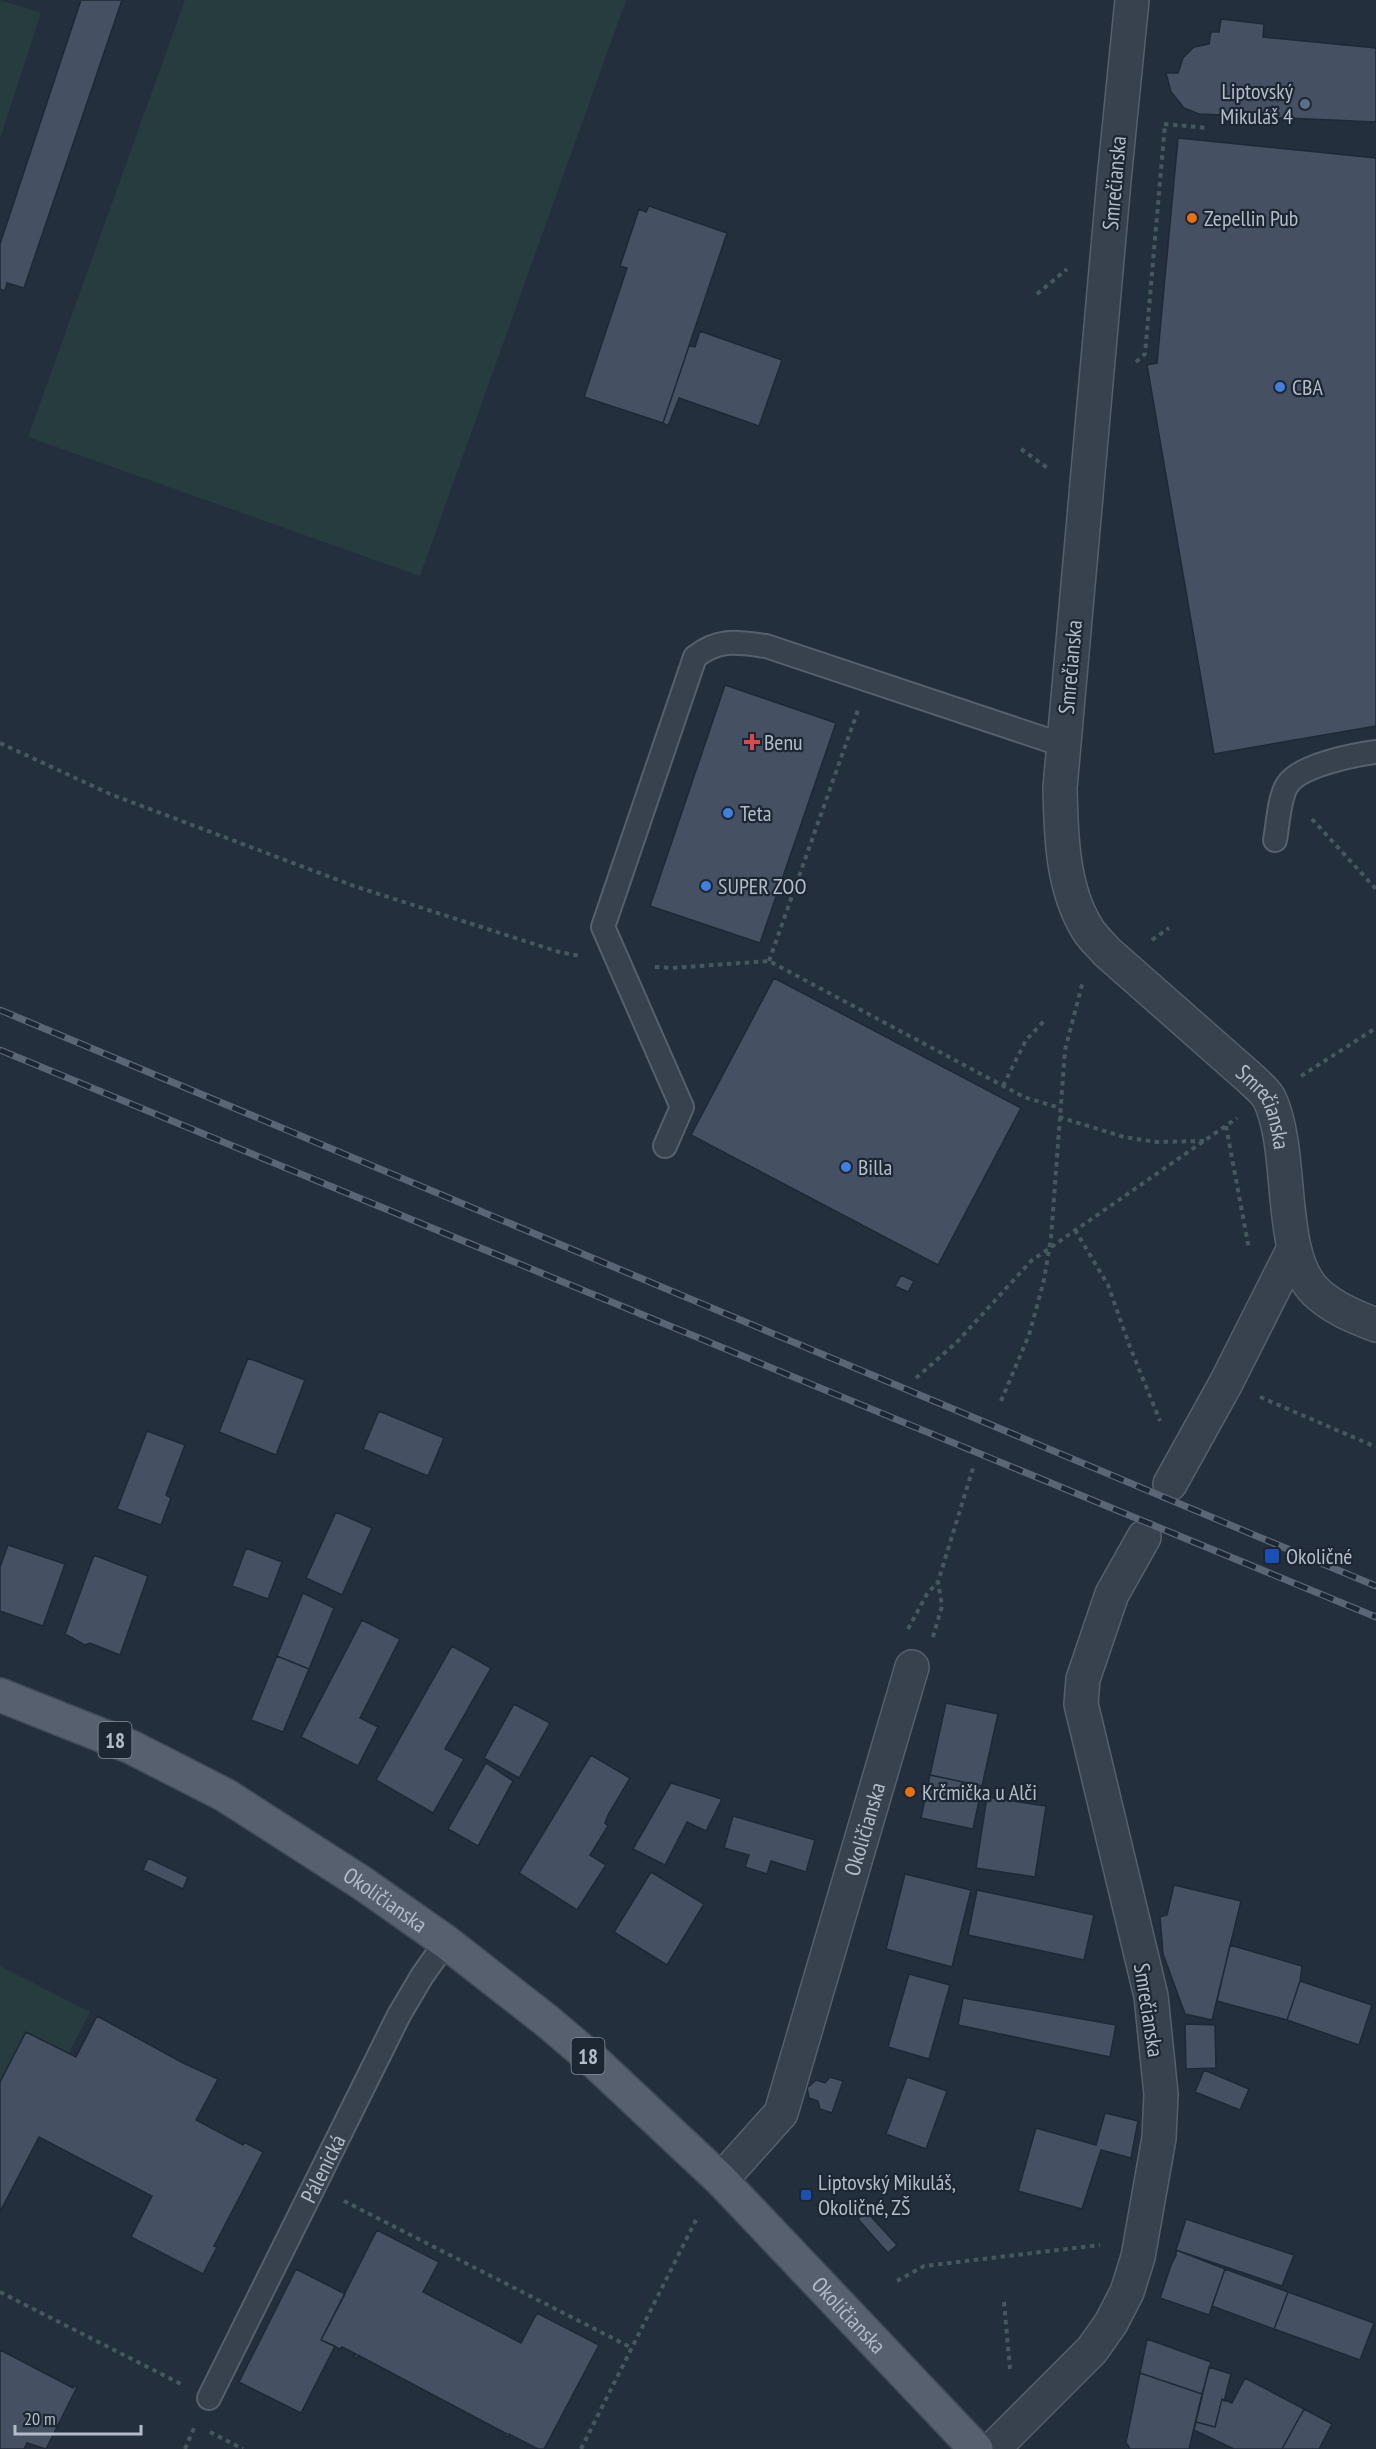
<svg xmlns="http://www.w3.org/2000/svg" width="1376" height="2449" viewBox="0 0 1376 2449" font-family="'PT Sans Narrow',sans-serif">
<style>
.green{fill:#263c3f}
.building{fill:#455162;stroke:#1f2835;stroke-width:1.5}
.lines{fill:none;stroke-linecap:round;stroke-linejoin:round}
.lane-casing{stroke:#565f6c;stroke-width:26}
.street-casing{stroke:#565f6c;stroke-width:36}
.primary-casing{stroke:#414a57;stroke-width:36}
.path{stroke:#44595c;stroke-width:4;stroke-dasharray:4.5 4.5;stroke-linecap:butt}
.lane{stroke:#38414e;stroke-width:22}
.street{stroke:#38414e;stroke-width:33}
.primary{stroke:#56606e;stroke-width:33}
.rail-casing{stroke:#5a6575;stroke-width:7}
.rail{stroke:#1d2633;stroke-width:4.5;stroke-dasharray:14;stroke-linecap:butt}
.service-dot{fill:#5c6f8a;stroke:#1d2633;stroke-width:2}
.food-dot{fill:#e8710a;stroke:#1d2633;stroke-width:2}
.shop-dot{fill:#3f7fe0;stroke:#1d2633;stroke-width:2}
.health-dot{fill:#e0444e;stroke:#1d2633;stroke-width:2}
.transit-dot{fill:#1a4fb4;stroke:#1d2633;stroke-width:2}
.labels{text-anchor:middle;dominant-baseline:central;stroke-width:4.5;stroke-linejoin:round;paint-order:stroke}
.shield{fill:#1d2633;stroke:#878f9c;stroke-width:1.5}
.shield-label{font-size:21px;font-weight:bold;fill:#b4bcc9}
.poi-label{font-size:22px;fill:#b4bcc9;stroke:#1d2633;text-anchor:start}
.street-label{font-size:22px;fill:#b4bcc9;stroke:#1d2633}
</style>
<rect width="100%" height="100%" fill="#242f3e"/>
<!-- green -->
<path class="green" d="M0,0L41,13L0,139Z
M185,0H626L420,576L28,437Z
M0,1966L90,2012L69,2053L26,2033L0,2082Z"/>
<!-- building -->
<path class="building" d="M81,0H122L24,288L7,283L5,291L0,289V244Z
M1221,19L1264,24L1263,37L1376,48V122L1199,114L1184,108L1171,92L1166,73H1178L1183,58L1194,47L1209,44L1211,32H1219Z
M1178,138L1376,158V726L1214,754L1147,365L1157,363Z
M649,206L727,233L663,423L584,397L627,268L620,266L639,209L646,212Z
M700,331L782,360L759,426L679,398L668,426L663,423L689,346L695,347Z
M725,685L836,723L760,943L650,906Z
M774,978L1021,1108L938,1265L691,1135Z
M901,1275L914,1281L908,1292L895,1286Z
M248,1358L305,1380L276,1455L219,1432Z
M379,1411L444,1438L428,1476L363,1449Z
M147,1431L185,1445L166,1495L171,1498L161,1525L117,1509Z
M336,1512L372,1528L342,1595L306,1578Z
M8,1545L65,1564L43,1626L0,1611V1567Z
M246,1548L282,1562L268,1599L232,1586Z
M94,1555L148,1576L120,1655L90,1643L85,1645L65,1634Z
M303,1593L334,1608L309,1669L277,1656Z
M362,1620L400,1639L360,1718L378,1727L358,1766L301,1737Z
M452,1646L491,1668L445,1749L464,1759L433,1813L376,1780Z
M277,1656L309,1669L283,1732L251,1720Z
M946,1703L998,1714L982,1786L930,1775Z
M514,1704L550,1723L519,1778L484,1758Z
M591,1755L630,1778L608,1815L605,1823L608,1826L590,1855L606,1865L577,1910L519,1873Z
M486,1763L513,1781L478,1846L448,1829Z
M930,1775L982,1786L973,1829L921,1818Z
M671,1783L722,1799L706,1831L687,1822L665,1865L633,1849Z
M987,1797L1046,1806L1035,1877L976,1868Z
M733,1816L815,1840L806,1872L771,1861L767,1874L745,1867L749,1855L724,1848Z
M148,1858L188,1877L183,1889L143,1870Z
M651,1872L704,1904L667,1965L614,1932Z
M905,1874L971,1890L952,1967L886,1949Z
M1174,1885L1241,1901L1212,2020L1185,2014L1163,1954L1160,1917L1167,1915Z
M977,1890L1094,1915L1084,1960L968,1935Z
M1230,1945L1302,1966L1300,1981L1287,2020L1217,2001Z
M909,1974L950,1985L929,2059L888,2047Z
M1300,1981L1372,2005L1359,2045L1287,2020Z
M963,1998L1116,2025L1110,2057L958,2025Z
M97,2016L183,2063L218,2079L196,2120L243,2145L244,2142L263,2152L214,2246L217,2247L203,2274L131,2237L152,2196L39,2137L0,2212V2082L26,2032L76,2057Z
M1185,2024L1215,2025L1216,2068L1186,2069Z
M1204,2070L1249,2089L1240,2110L1195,2092Z
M830,2077L843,2081L832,2113L820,2109L818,2101L809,2098L807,2088L816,2080L825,2083Z
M907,2077L947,2091L926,2149L886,2134Z
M1105,2113L1138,2121L1131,2158L1101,2150L1082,2209L1018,2191L1036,2128L1096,2145Z
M866,2211L897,2245L888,2253L858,2219Z
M1186,2219L1294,2255L1282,2286L1176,2250Z
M377,2230L439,2262L423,2292L521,2343L537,2313L599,2345L544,2449H538L509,2434L508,2437L505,2436L507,2434L358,2355L356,2359L354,2357L356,2354L342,2347L340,2349L321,2340Z
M1176,2250L1225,2269L1209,2315L1160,2298L1171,2265L1176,2255Z
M296,2269L345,2294L321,2340L335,2346L301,2413L239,2382Z
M1225,2269L1288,2292L1274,2329L1212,2306Z
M1288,2292L1374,2323L1360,2360L1274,2329Z
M1147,2339L1211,2362L1202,2394L1140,2373Z
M0,2350L73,2388L74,2386L77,2387L46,2449L27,2443L24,2449H0Z
M1209,2367L1231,2374L1224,2401L1222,2399L1215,2427L1196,2422Z
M1140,2373L1202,2394L1189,2449H1130L1126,2442Z
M1245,2378L1304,2409L1282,2449H1234L1194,2430L1196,2422L1215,2427L1222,2399L1232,2403Z
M1304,2409L1332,2424L1319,2449H1282Z"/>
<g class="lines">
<!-- lane casing -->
<g class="lane-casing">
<g id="lane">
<path d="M1275,840C1278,825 1279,796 1288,784C1301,765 1354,755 1376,752"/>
<path d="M665,1146L682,1107L603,927L695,657C719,638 737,642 766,646L1063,745"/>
<path id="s1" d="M209,2398L399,2015L422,1976L446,1942"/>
</g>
</g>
<!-- street casing -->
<g class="street-casing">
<g id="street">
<path id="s2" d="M1132,0L1114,180L1060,788C1061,835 1062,889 1088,930C1093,938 1101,945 1107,952L1250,1078C1256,1084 1265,1091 1269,1098C1295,1152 1276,1254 1316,1292C1333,1308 1355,1317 1376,1325"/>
<path d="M1170,1484L1226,1383L1293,1250"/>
<path id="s3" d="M721,2180L781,2113L912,1667"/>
<path d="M993,2449L1092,2350L1111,2323L1127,2292L1138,2257L1159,2138L1161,2094L1151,1996L1081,1704L1083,1679L1112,1594L1144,1537"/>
</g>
</g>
<!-- primary casing -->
<g class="primary-casing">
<g id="primary">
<path id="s4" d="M0,1695L131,1747L225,1795L362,1883L446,1942L547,2021L593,2060L721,2180L976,2449"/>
</g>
</g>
<!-- path -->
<path class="path" d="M1164,124L1208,128
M1037,294L1067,269
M1136,362L1145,354L1165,124
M1021,449L1049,469
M0,743L110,794L354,886L559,952L580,956
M1312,819L1376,889
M1152,940L1169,928
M769,961L858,710
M655,967L672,968L769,961L1024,1097L1060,1108
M1301,1076L1376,1028
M1003,1086L1026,1040L1046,1019
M1059,1117L1124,1137L1156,1142L1204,1141
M1226,1126L1249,1249
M1075,1230L1108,1285L1130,1347L1160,1421
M916,1378L957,1342L1031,1261L1237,1118
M1260,1397L1376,1447
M1001,1401L1029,1335L1044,1280L1051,1238L1065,1050L1083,981
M908,1629L927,1594L938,1582
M933,1637L942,1606L938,1582L973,1468
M344,2201L632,2348
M897,2281L924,2266L1100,2245
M0,2292L181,2384
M1004,2302L1010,2369
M210,2432L243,2449
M185,2449L194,2428
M581,2449L696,2220"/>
<!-- lane -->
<use href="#lane" class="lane"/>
<!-- street -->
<use href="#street" class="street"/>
<!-- primary -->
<use href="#primary" class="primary"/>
<!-- rail casing -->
<g class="rail-casing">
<path id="rail" d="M0,1010L1376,1586
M0,1050L1376,1617"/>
</g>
<!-- rail -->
<use href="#rail" class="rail"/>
</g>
<!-- markers -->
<circle class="service-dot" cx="1305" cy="104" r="6"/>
<g class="food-dot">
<circle cx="1192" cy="218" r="6"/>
<circle cx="910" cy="1792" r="6"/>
</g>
<g class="shop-dot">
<circle cx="1280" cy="387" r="6"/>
<circle cx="728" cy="813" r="6"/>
<circle cx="706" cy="886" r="6"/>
<circle cx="846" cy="1167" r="6"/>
</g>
<path class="health-dot" d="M749 733h6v6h6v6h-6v6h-6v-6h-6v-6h6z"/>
<g class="transit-dot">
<rect x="1264" y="1548" width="16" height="16" rx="3"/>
<rect x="800" y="2189" width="12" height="12" rx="3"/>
</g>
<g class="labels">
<!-- shield labels -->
<g class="shield">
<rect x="98.5" y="1722" width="33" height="36" rx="4.5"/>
<rect x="571.5" y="2038" width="33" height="36" rx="4.5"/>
</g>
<g class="shield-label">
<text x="115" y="1740">18</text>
<text x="588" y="2056">18</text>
</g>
<!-- poi labels -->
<g class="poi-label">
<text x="1293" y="91" text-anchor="end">Liptovský<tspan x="1293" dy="25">Mikuláš 4</tspan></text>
<text x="1204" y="218">Zepellin Pub</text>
<text x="1292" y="387">CBA</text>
<text x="764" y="742">Benu</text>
<text x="740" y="813">Teta</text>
<text x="718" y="886">SUPER ZOO</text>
<text x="858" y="1167">Billa</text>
<text x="1286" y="1556">Okoličné</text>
<text x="922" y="1792">Krčmička u Alči</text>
<text x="818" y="2182">Liptovský Mikuláš,<tspan x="818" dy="25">Okoličné, ZŠ</tspan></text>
</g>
<!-- street labels -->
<g class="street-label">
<text transform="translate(1114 183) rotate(-85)">Smrečianska</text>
<text transform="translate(1070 667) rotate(-85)">Smrečianska</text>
<text stroke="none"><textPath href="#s2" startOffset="1191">Smrečianska</textPath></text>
<text stroke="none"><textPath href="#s3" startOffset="386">Okoličianska</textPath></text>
<text stroke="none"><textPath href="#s4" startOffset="438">Okoličianska</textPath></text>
<text transform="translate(1149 2010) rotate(81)">Smrečianska</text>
<text stroke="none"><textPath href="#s1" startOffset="256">Pálenická</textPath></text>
<text stroke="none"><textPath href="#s4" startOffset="1062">Okoličianska</textPath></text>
</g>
</g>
<!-- scale -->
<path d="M15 2425v9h126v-9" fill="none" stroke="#b4bcc9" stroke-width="3"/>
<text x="24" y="2425" font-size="18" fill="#b4bcc9" stroke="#1d2633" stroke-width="4.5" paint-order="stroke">20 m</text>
</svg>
